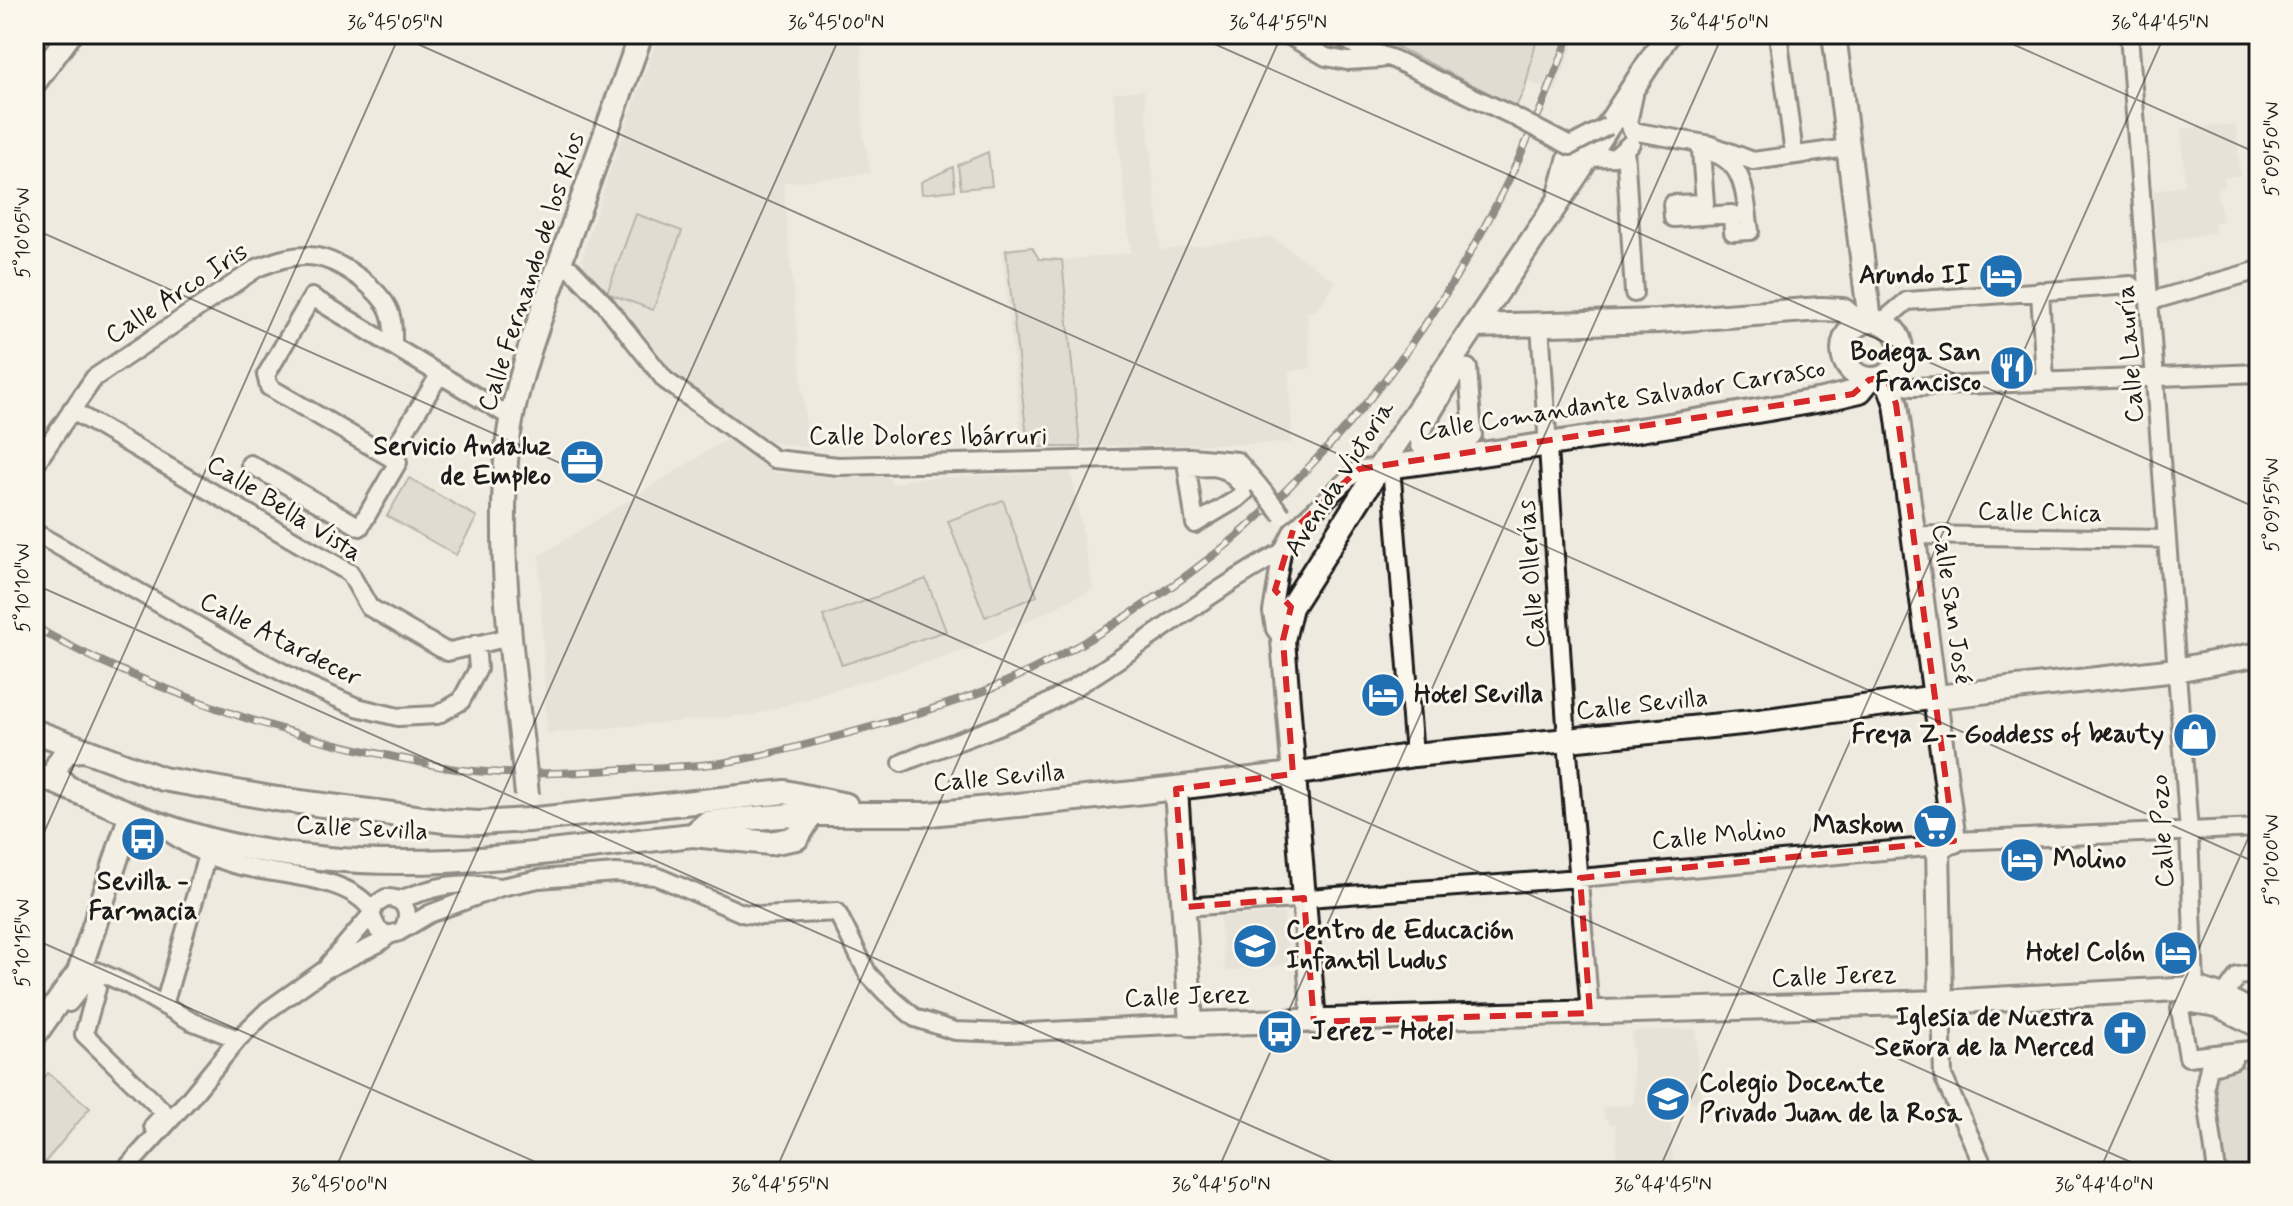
<svg xmlns="http://www.w3.org/2000/svg" width="2293" height="1206" viewBox="0 0 2293 1206" font-family="Mynerve,sans-serif">
<style>
.built{fill:#dedad1}
.green{fill:#ceccc2;stroke:#75746f;stroke-width:2}
.lines{fill:none;stroke-linecap:round;stroke-linejoin:round}
.street-casing{stroke:#1c1c1c;stroke-width:22}
.secondary-casing{stroke:#1c1c1c;stroke-width:28}
.street{stroke:#fbf7ec;stroke-width:16}
.secondary{stroke:#fbf7ec;stroke-width:22}
.rail-casing{stroke:#1c1c1c;stroke-width:8}
.rail{stroke:#fbf7ec;stroke-width:5;stroke-dasharray:15;stroke-linecap:butt}
.street-bridge-casing{stroke:#1c1c1c;stroke-width:22;stroke-linecap:butt}
.secondary-bridge-casing{stroke:#1c1c1c;stroke-width:28;stroke-linecap:butt}
.street-bridge{stroke:#fbf7ec;stroke-width:16}
.secondary-bridge{stroke:#fbf7ec;stroke-width:22}
.marked{fill:none;stroke:#d62828;stroke-width:6;stroke-dasharray:16 10;stroke-linejoin:round}
.ticks{fill:none;stroke:#1c1c1c;stroke-width:2;stroke-opacity:0.45}
.labels{text-anchor:middle;dominant-baseline:central;stroke-width:6;stroke-linejoin:round;paint-order:stroke}
.street-label{font-size:26px;fill:#1c1c1c;stroke:#fbf7ec}
.poi-label{font-size:26px;font-weight:bold;fill:#1c1c1c;stroke:#fbf7ec;text-anchor:end}
.neatline{fill:none;stroke:#1c1c1c;stroke-width:3}
.ticks-label{font-size:20px;text-anchor:middle;fill:#1c1c1c}
</style>
<rect width="100%" height="100%" fill="#eeeadf"/>
<filter id="ink" filterUnits="userSpaceOnUse"><feTurbulence type="fractalNoise" baseFrequency=".0125" numOctaves="2"/><feDisplacementMap in="SourceGraphic" scale="16" xChannelSelector="R" yChannelSelector="G"/><feConvolveMatrix kernelMatrix="1 2 1 2 8 2 1 2 1" color-interpolation-filters="sRGB"/></filter>
<g filter="url(#ink)">
<!-- built -->
<path class="built" d="M659,34H861L863,135L871,173L783,183L808,448L768,441L669,372L585,267L582,258L607,179Z
M1369,34H1578L1555,92L1527,81L1516,107Z
M1144,90L1161,250L1271,237L1336,282L1316,311L1307,312L1311,368L1289,372L1292,443L1023,447L1002,251L1032,247L1034,255L1044,262L1131,253L1113,93Z
M2236,124L2240,175L2224,178L2225,186L2216,189L2223,220L2214,223L2215,232L2157,243L2153,192L2185,185L2181,129Z
M729,438L776,473L887,474L892,484L909,479L1071,472L1093,589L970,649L754,715L547,733L539,556Z
M1284,913L1288,964L1225,971L1220,917Z
M1696,1029L1698,1079L1703,1101L1670,1103L1673,1172H1617L1616,1124L1609,1123L1608,1119H1604L1603,1108L1634,1104L1632,1031Z"/>
<!-- green -->
<path class="green" d="M1372,34H1538L1525,88L1516,107Z
M988,152L992,186L961,189L958,165Z
M953,167L955,190L922,194L921,182Z
M636,214L682,231L653,310L607,293Z
M1032,247L1039,259L1062,260L1080,447H1028L1006,250Z
M409,478L477,517L456,555L387,516Z
M1003,500L1037,596L985,617L948,521Z
M926,579L946,631L842,665L823,616Z
M2259,1066V1172H2225L2214,1081C2224,1063 2241,1067 2259,1066Z
M48,1073L90,1108L37,1172H34V1090Z"/>
<g class="lines">
<!-- street casing -->
<g class="street-casing">
<path id="street" d="M1286,34L1326,57L1347,61L1380,59
M1337,34L1358,47L1393,59L1509,114
M1778,34L1794,154
M2129,34L2189,832L2195,988
M1634,95L1628,123L1632,131L1711,145L1753,161L1847,148
M1625,148L1634,293
M1701,150C1747,157 1744,194 1750,231L1733,232L1732,214L1673,218L1672,204L1705,203Z
M1588,158L1615,157L1631,143
M1557,194L1570,146
M559,264L572,270L605,304L665,380L774,459L838,466L1190,457L1237,461L1258,485
M2040,291L2045,381
M1882,322L1907,301L2131,285L2151,301L2259,270
M1540,324L1567,741L1590,1013
M1460,367L1468,368L1473,435L1467,440L1420,446L1418,437Z
M1890,374L1905,386L1913,387L2259,373
M71,410L350,573L369,607L447,652L509,637
M389,457L440,374
M250,464L360,527L398,462L269,387L266,375L312,297L512,418
M34,466L94,378L257,268C273,262 288,256 305,256C333,255 369,281 385,303C394,316 393,331 393,346
M1391,466L1414,755
M1214,467L1227,471L1247,490L1237,499L1195,524L1187,468Z
M34,532L240,650L305,684L357,707L398,717L437,715L461,701L478,669L476,644
M1913,535L2167,539
M1283,640L1275,629L1272,612L1282,552L1293,530L1359,469L1379,468
M902,763C949,743 999,729 1044,705C1127,660 1199,597 1282,552
M171,834C190,847 211,858 233,864C273,876 349,874 372,911
M1954,841L2259,828
M399,900C436,886 460,880 500,887
M1185,907L1580,878L1938,846
M389,935L378,930L371,915L375,905L386,898C405,897 412,913 403,929
M329,964L371,915
M79,972L97,971L128,985L191,1021L238,1039
M2223,997L2238,976L2259,973
M34,999L44,1021
M1941,1002L1943,1076L1986,1172
M69,1003L85,983L97,988L84,1034L165,1113L153,1126
M164,1005L207,855
M2259,1029L2217,1008L2186,1003L2180,1009L2188,1057L2259,1049
M123,1172L190,1098L238,1039L268,1010L326,969L379,943L389,935L399,932L429,914L501,887L539,879L616,873L656,876L742,913L762,916L837,912L868,974L886,993L915,1018L955,1031L1008,1033L1191,1024
M2217,1172L2205,1086L2209,1067L2233,1060"/>
</g>
<!-- secondary casing -->
<g class="secondary-casing">
<path id="secondary" d="M1834,34L1870,321
M34,83L70,34
M1843 350a29 29 0 1 1 58 0a29 29 0 1 1-58 0Z
M1475,326L1658,321L1821,309L1843,310L1860,324
M1886,376L1896,404L1954,841L1938,846L1941,1002
M1379,468C1527,449 1674,425 1822,400L1860,391L1869,380
M34,731L163,779L277,799L445,821L479,823L528,820L785,792L846,805
M522,744C510,646 498,548 507,449C513,389 538,324 558,268C585,190 614,112 641,34
M34,773C104,803 176,836 252,849C299,857 349,862 397,862C495,863 595,845 693,835L707,823L742,819L807,814H930L1134,793L1293,774L1414,755L1752,722L1937,697L2176,670L2259,654
M67,787L56,776L57,766L66,751L84,750
M1176,789L1191,1024L1941,1002L2195,988L2223,997L2259,1016
M693,835L770,843L797,838L807,822L802,803
M1314,1022L1283,640L1291,607L1379,468L1578,172L1668,34
M34,1036L79,972L131,814"/>
</g>
<!-- street -->
<use href="#street" class="street"/>
<!-- secondary -->
<use href="#secondary" class="secondary"/>
<!-- rail casing -->
<g class="rail-casing">
<path id="rail" d="M34,626C80,654 130,675 180,694C252,723 323,743 399,758C421,762 443,768 464,770C519,776 572,773 626,769C657,767 690,767 721,763C761,757 802,746 842,735C890,722 940,708 987,690C1064,659 1150,605 1215,554C1248,529 1277,499 1306,470C1430,343 1510,200 1570,34"/>
</g>
<!-- rail -->
<use href="#rail" class="rail"/>
<!-- street-bridge casing -->
<g class="street-bridge-casing">
<path id="street-bridge" d="M1509,114L1570,146L1608,126
M1258,485L1282,515"/>
</g>
<!-- secondary-bridge casing -->
<g class="secondary-bridge-casing">
<path id="secondary-bridge" d="M522,744L527,795"/>
</g>
<!-- street-bridge -->
<use href="#street-bridge" class="street-bridge"/>
<!-- secondary-bridge -->
<use href="#secondary-bridge" class="secondary-bridge"/>
</g>
</g>
<!-- marked area -->
<path d="M0 0H2293V1206H0ZM1886,376L1896,404L1954,841L1580,878L1590,1013L1314,1022L1304,898L1185,907L1176,789L1293,774L1283,640L1291,607L1275,590L1293,530L1359,469L1853,394L1869,380Z" fill="#eeeadf" fill-opacity=".55" fill-rule="evenodd"/>
<path class="marked" d="M1886,376L1896,404L1954,841L1580,878L1590,1013L1314,1022L1304,898L1185,907L1176,789L1293,774L1283,640L1291,607L1275,590L1293,530L1359,469L1853,394L1869,380Z"/>
<!-- ticks -->
<path class="ticks" d="M395,34L2259,864M1192,34L2259,509M1990,34L2259,154M34,229L2153,1172M34,584L1355,1172M34,855L400,34M34,939L558,1172M334,1172L841,34M775,1172L1282,34M1217,1172L1723,34M1658,1172L2165,34M2099,1172L2259,814"/>
<!-- icons -->
<defs>
<g id="hotel-disc" transform="scale(2.3)"><circle r="9.5" fill="#1f6fb2" stroke="#fbf7ec"/><path d="M-6-4.5h1.5V1H6V5H4.5V3h-9V5H-6ZM-4 0a1.8 1.8 0 1 1 3.6 0ZM.5 0V-2.5h3Q6-2.5 6 0Z" fill="#fff"/></g>
<g id="restaurant-disc" transform="scale(2.3)"><circle r="9.5" fill="#1f6fb2" stroke="#fbf7ec"/><path d="M-5-6h1v4h1v-4h1v4h1v-4h1v5L-1.5 .5V6h-2V.5L-5-1ZM5-6V6H3V1.5H1.5Q1.5-4 5-6Z" fill="#fff"/></g>
<g id="office-disc" transform="scale(2.3)"><circle r="9.5" fill="#1f6fb2" stroke="#fbf7ec"/><path d="M-6-3h4V-5.5h4V-3h4V5H-6ZM-1-4.5V-3h2v-1.5ZM-6 0V1H6V0Z" fill="#fff"/></g>
<g id="shop-disc" transform="scale(2.3)"><circle r="9.5" fill="#1f6fb2" stroke="#fbf7ec"/><path d="M-5-2.5h2.3a2.7 3.5 0 0 1 5.4 0H5L5.5 6h-11ZM-1.5-2.5h3a1.5 2.3 0 0 0-3 0Z" fill="#fff"/></g>
<g id="supermarket-disc" transform="scale(2.3)"><circle r="9.5" fill="#1f6fb2" stroke="#fbf7ec"/><path d="M-6-5.5h2.5l.6 2H6L4.5 2H-2.5L-4.4-4H-6ZM-1.5 3.2a1.3 1.3 0 1 0 .1 0ZM3 3.2a1.3 1.3 0 1 0 .1 0Z" fill="#fff"/></g>
<g id="bus-disc" transform="scale(2.3)"><circle r="9.5" fill="#1f6fb2" stroke="#fbf7ec"/><path d="M-5-6H5V4H4V6H2V4H-2V6H-4V4H-5ZM-3.5-4V0h7V-4ZM-3.5 1.2v1.5H-2V1.2ZM2 1.2v1.5H3.5V1.2Z" fill="#fff"/></g>
<g id="school-disc" transform="scale(2.3)"><circle r="9.5" fill="#1f6fb2" stroke="#fbf7ec"/><path d="M0-5L7-2L0 1L-7-2ZM-4 1L0 2.5L4 1V4Q0 6-4 4Z" fill="#fff"/></g>
<g id="church-disc" transform="scale(2.3)"><circle r="9.5" fill="#1f6fb2" stroke="#fbf7ec"/><path d="M-1.2-6h2.4v3.5h3.3v2.4h-3.3V6h-2.4V-.1h-3.3v-2.4h3.3Z" fill="#fff"/></g>
</defs>
<g fill-rule="evenodd">
<use href="#hotel-disc" x="2001" y="276"/>
<use href="#restaurant-disc" x="2012" y="368"/>
<use href="#office-disc" x="582" y="462"/>
<use href="#hotel-disc" x="1383" y="695"/>
<use href="#shop-disc" x="2195" y="735"/>
<use href="#supermarket-disc" x="1935" y="826"/>
<use href="#bus-disc" x="143" y="839"/>
<use href="#hotel-disc" x="2022" y="860"/>
<use href="#school-disc" x="1255" y="946"/>
<use href="#hotel-disc" x="2176" y="953"/>
<use href="#bus-disc" x="1280" y="1032"/>
<use href="#church-disc" x="2125" y="1033"/>
<use href="#school-disc" x="1668" y="1099"/>
</g>
<g class="labels">
<!-- street labels -->
<g class="street-label">
<text transform="translate(532 272) rotate(-72)">Calle Fernando de los Ríos</text>
<text transform="translate(177 294) rotate(-33)">Calle Arco Iris</text>
<text transform="translate(2131 354) rotate(-94)">Calle Lauría</text>
<text transform="translate(1622 401) rotate(-9)">Calle Comandante Salvador Carrasco</text>
<text x="928" y="437">Calle Dolores Ibárruri</text>
<text transform="translate(1340 479) rotate(-57)">Avenida Victoria</text>
<text transform="translate(284 509) rotate(32)">Calle Bella Vista</text>
<text transform="translate(2040 513) rotate(1)">Calle Chica</text>
<text transform="translate(1532 574) rotate(-94)">Calle Ollerías</text>
<text transform="translate(1951 604) rotate(82)">Calle San José</text>
<text transform="translate(280 640) rotate(27)">Calle Atardecer</text>
<text transform="translate(1642 705) rotate(-6)">Calle Sevilla</text>
<text transform="translate(999 778) rotate(-5)">Calle Sevilla</text>
<text transform="translate(362 829) rotate(3)">Calle Sevilla</text>
<text transform="translate(2163 831) rotate(-93)">Calle Pozo</text>
<text transform="translate(1719 836) rotate(-5)">Calle Molino</text>
<text transform="translate(1834 977) rotate(-2)">Calle Jerez</text>
<text transform="translate(1187 997) rotate(-2)">Calle Jerez</text>
</g>
<!-- poi labels -->
<g class="poi-label">
<text x="1970" y="276">Arundo II</text>
<text x="1981" y="353">Bodega San<tspan x="1981" dy="30">Francisco</tspan></text>
<text x="551" y="447">Servicio Andaluz<tspan x="551" dy="30">de Empleo</tspan></text>
<text x="1414" y="695" text-anchor="start">Hotel Sevilla</text>
<text x="2164" y="735">Freya Z - Goddess of beauty</text>
<text x="1904" y="826">Maskom</text>
<text x="2053" y="860" text-anchor="start">Molino</text>
<text x="143" y="882" text-anchor="middle">Sevilla -<tspan x="143" dy="30">Farmacia</tspan></text>
<text x="1286" y="931" text-anchor="start">Centro de Educación<tspan x="1286" dy="30">Infantil Ludus</tspan></text>
<text x="2145" y="953">Hotel Colón</text>
<text x="2094" y="1018">Iglesia de Nuestra<tspan x="2094" dy="30">Señora de la Merced</tspan></text>
<text x="1311" y="1032" text-anchor="start">Jerez - Hotel</text>
<text x="1699" y="1084" text-anchor="start">Colegio Docente<tspan x="1699" dy="30">Privado Juan de la Rosa</tspan></text>
</g>
</g>
<!-- margin -->
<rect width="2293" height="1206" fill="none" stroke="#fbf7ec" stroke-width="88"/>
<rect x="44" y="44" width="2205" height="1118" class="neatline"/>
<g class="ticks-label">
<text x="395" y="29">36°45'05"N</text>
<text x="836" y="29">36°45'00"N</text>
<text x="1278" y="29">36°44'55"N</text>
<text x="1719" y="29">36°44'50"N</text>
<text x="2160" y="29">36°44'45"N</text>
<text transform="translate(2271 149) rotate(-90)" y="7">5°09'50"W</text>
<text transform="translate(22 233) rotate(-90)" y="7">5°10'05"W</text>
<text transform="translate(2271 505) rotate(-90)" y="7">5°09'55"W</text>
<text transform="translate(22 588) rotate(-90)" y="7">5°10'10"W</text>
<text transform="translate(2271 860) rotate(-90)" y="7">5°10'00"W</text>
<text transform="translate(22 943) rotate(-90)" y="7">5°10'15"W</text>
<text x="339" y="1191">36°45'00"N</text>
<text x="780" y="1191">36°44'55"N</text>
<text x="1221" y="1191">36°44'50"N</text>
<text x="1663" y="1191">36°44'45"N</text>
<text x="2104" y="1191">36°44'40"N</text>
</g>
</svg>
